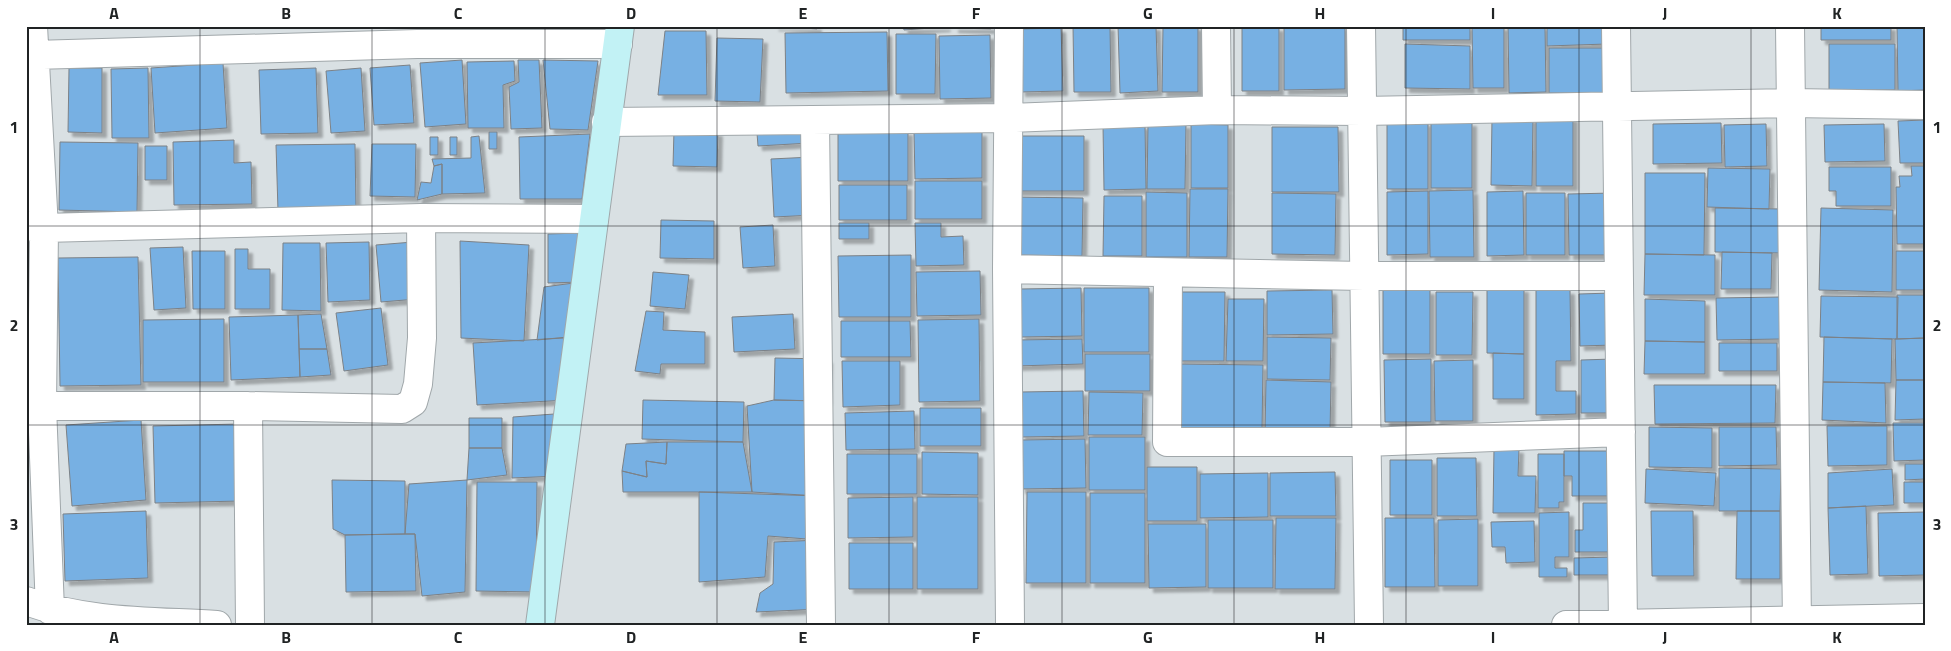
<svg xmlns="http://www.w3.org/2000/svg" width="1951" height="651" viewBox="0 0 1951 651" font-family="'Titillium Web',sans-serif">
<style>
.building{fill:#77b0e3;stroke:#7c8186;filter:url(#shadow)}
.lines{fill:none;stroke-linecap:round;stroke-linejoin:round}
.street-casing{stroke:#a0a7aa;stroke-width:30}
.secondary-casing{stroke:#a0a7aa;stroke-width:30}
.street{stroke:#fff;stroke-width:28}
.secondary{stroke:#c2f2f5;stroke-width:28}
.grid{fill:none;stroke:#202324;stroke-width:1;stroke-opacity:0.55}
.neatline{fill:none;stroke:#202324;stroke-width:2}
.grid-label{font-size:16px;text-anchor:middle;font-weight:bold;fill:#202324}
</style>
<defs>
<filter id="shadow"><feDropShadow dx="4.5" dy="4.5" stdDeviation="1" flood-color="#0004"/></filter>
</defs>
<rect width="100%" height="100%" fill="#d9e0e3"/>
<!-- building -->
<path class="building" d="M774,26H817V29Z
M903,26H946V27L904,30Z
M954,26H991V29L954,28Z
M1073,26H1110L1111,92H1074Z
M1118,26H1156L1158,91L1120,93Z
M1163,26H1198V92H1162Z
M1284,26H1345V89L1284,90Z
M1403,26H1470V40H1403Z
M1472,26H1504V88H1473Z
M1508,26H1545L1546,92L1509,93Z
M1547,26H1606L1607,44L1547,46Z
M1821,26H1891V40H1821Z
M1897,26H1925V90L1898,91Z
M1242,27H1279V91H1242Z
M1061,28L1063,91L1021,92L1019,29Z
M665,31H706L707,95H658Z
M887,32L888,91L786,93L785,33Z
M896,34H936L935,94H896Z
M990,35L991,98L940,99L939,36Z
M717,38L763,39L760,102L715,101Z
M1405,44L1470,46V89L1405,88Z
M1829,44H1895V90H1829Z
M1549,48H1607V93H1549Z
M462,60L466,124L425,127L420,63Z
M518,60H539L542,128L511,129L509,87L519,82Z
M543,60L598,61L588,130L550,129Z
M514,61L515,81L503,85L504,128H468L467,62Z
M223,63L227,128L155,133L151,68Z
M410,65L414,123L374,125L370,68Z
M69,68H102V133L68,132Z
M148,68L149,138H112L111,69Z
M316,68L318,133L261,134L259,70Z
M361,68L365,131L331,133L326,71Z
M1536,117H1573V186H1536Z
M1492,118H1533L1532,186L1491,185Z
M1925,120V163H1900L1898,121Z
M1387,122H1428V189H1387Z
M1431,122H1472V188H1431Z
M1721,123L1722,163L1653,164V124Z
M1148,124H1186L1185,189H1147Z
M1191,124L1228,125V188H1191Z
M1766,124L1767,166L1725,167L1724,125Z
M1884,124L1885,161L1825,162L1824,125Z
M1103,125H1145L1146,189L1104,190Z
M1272,127H1338L1339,192H1272Z
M674,130L718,132L717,167L673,166Z
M809,130L810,143L758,146L757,133Z
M908,131V181H838V132Z
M489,132H497V149H489Z
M982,132V178L915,179L914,133Z
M590,134L582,199H520L519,137Z
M479,136L485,193L442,194V164L434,166L432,159L471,158V137Z
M1015,136H1084V191H1015Z
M430,137H438V155H430Z
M450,137H457V155H450Z
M234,140V163L251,162L252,204L174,205L173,142Z
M60,142L138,143L137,212L59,210Z
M355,144L356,209L278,211L276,145Z
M372,144H416L415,197L370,196Z
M145,146H167V180H145Z
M812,157L814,215L774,217L771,159Z
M442,164V194L417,200L421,182L431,183L434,166Z
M1911,166H1925V244H1897L1896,187H1900L1899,176H1912Z
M1829,167H1891V206H1836V191H1829Z
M1708,168L1770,169L1769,209L1707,207Z
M1645,173H1705L1704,255L1645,254Z
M915,181H982V219H915Z
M839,185H907V220H839Z
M1190,189H1228L1227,257H1189Z
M1473,190L1474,257H1430L1429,191Z
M1428,191V254L1387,255V192Z
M1523,191L1524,255L1487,256V192Z
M1146,192L1187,193V257H1146Z
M1272,193L1336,194L1335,255L1272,254Z
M1526,193H1565V255H1526Z
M1613,193L1614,255H1569L1568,194Z
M1104,196H1142V256H1103Z
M1012,197L1083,198L1082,256L1011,255Z
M1715,208L1783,209L1782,253L1715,252Z
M1821,208L1893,210L1892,292L1819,290Z
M661,220L714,221V259L660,258Z
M839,223H869V239H839Z
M915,223H941V237L963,236L964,265L916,266Z
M773,225L775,266L743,268L740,227Z
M580,233L581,282L548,283V234Z
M460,241L529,245L524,341L461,338Z
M369,242L370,300L328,302L326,243Z
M413,242L417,299L381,302L376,245Z
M283,243H320L321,311L282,310Z
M183,247L186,308L154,310L150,248Z
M235,249H248V269H270V309H235Z
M192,251H225V309H193Z
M1896,251H1925V290H1896Z
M1722,252L1772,253L1771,289H1721Z
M1645,254L1715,255V295H1644Z
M911,255V317H839L838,256Z
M138,257L141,385L60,386L58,258Z
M980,271L981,315L917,316L916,272Z
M653,272L689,275L685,309L650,306Z
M581,282L578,336L537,340L544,287Z
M1081,288L1082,336L1021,337L1020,289Z
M1084,288H1149V352H1084Z
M1487,288H1524V354L1487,353Z
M1332,290L1333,334L1267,335V291Z
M1383,290H1430V354H1383Z
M1536,290H1570L1571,361H1556V391H1576V414L1536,415Z
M1178,292H1225L1224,361H1178Z
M1436,292H1473L1472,355H1436Z
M1612,293L1614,345L1580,346L1579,294Z
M1897,295H1925V338L1897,339Z
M1821,296L1898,297L1897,339L1820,337Z
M1780,297L1781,339L1717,340L1716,298Z
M1228,299H1264L1263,361H1226Z
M1645,299L1705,301V342L1645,341Z
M381,308L388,365L344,371L336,313Z
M646,311L664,312L663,330L705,332V364H661L660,374L635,371Z
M321,314L327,349H299L298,315Z
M793,314L795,349L734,352L732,317Z
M298,315L300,377L231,380L229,317Z
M224,319V382H143V320Z
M979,319L980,401L919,402L918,320Z
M841,321H910L911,357H841Z
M1267,337L1331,338L1330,380L1267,379Z
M1824,337L1892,339L1891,383L1823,382Z
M564,338L568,400L477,405L473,343Z
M1925,338V380H1896L1895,339Z
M1082,339L1083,364L1016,366L1015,340Z
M1645,341L1705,342V374H1644Z
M1719,343H1777V371H1719Z
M26,346L29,395H26Z
M299,349H327L331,375L300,377Z
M1493,353L1524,354V399H1493Z
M1085,354H1150V391H1085Z
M775,358L828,359L827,401L774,400Z
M1431,359V422H1385L1384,360Z
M1613,359V413H1581V360Z
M1473,360V421H1435L1434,361Z
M842,361H900V405L843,407Z
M1178,364L1263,365L1262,430L1177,429Z
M1266,380L1331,382L1330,432L1265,431Z
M1896,380H1925V419L1895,420Z
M1823,382L1885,383L1886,423L1822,420Z
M1654,385H1776L1775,423L1655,424Z
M1083,391L1084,436L1021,437L1020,392Z
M1089,392L1143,393L1142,435H1088Z
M643,400L744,402L743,442L642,439Z
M774,400L819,401V496L752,492L747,406Z
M920,408H981V446H920Z
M914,411L915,449L846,450L845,413Z
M568,413L559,476L512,478L513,417Z
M469,418H502V448H469Z
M141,420L146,500L72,506L66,425Z
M1893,423H1925V460L1894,461Z
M239,424L241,501L155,503L153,426Z
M1827,426H1887V465L1828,466Z
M1649,427L1712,428V468L1649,467Z
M1719,427H1776L1777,465L1719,466Z
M1089,437H1145V490H1089Z
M1085,439L1086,488L1021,489V440Z
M667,442L666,464L646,461L647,477L622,471L626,444Z
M667,442H743L752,492H623L622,471L647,477L646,461L666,464Z
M469,448H502L507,475L467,480Z
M1494,448L1519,449L1518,476H1536L1535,513H1493Z
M1564,451H1613V496H1572V476H1564Z
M922,452L978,453V495L922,494Z
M847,454H917V494H847Z
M1538,454H1564V502H1559V508H1538Z
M1437,458H1476L1477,516H1437Z
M1390,460H1432V515H1390Z
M1905,464H1925V479L1905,480Z
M1147,467H1197V521H1147Z
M1719,468L1781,469L1780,511H1719Z
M1646,469L1716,473L1714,506L1645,503Z
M1892,469L1894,505L1828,508V473Z
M1335,472L1336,516H1270V473Z
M1268,473V517L1200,518V474Z
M332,480L405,481V534L345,535L333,529Z
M467,480L465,592L422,596L415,534H405L409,484Z
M477,482H537L536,592L476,591Z
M1904,482H1925V503H1904Z
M699,492L819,496L820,540L768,536L765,577L699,582Z
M1027,492H1086V583H1026Z
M1090,493H1145V583H1090Z
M913,497V537L848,538V498Z
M917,497H978V589H917Z
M1583,503H1615V552H1575V530H1583Z
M1866,506L1868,574L1830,575L1828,508Z
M146,511L148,578L65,581L63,514Z
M1651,511H1693L1694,576H1652Z
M1737,511H1780V579H1736Z
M1569,512V557H1555V568H1567V577H1539V513Z
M1925,512V575L1879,576L1878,513Z
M1276,518H1336L1335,589H1275Z
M1385,518H1434L1435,587H1385Z
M1478,519V586H1438V520Z
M1208,520H1273V588H1208Z
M1534,521L1535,562L1506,563L1505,547H1492L1491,522Z
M1148,524H1206V587L1149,588Z
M405,534H415L416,591L346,592L345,535Z
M820,540L821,609L756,612L760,593L773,584L774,542Z
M849,543H913V589H849Z
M1612,557V575H1574V558Z"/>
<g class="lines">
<!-- street casing -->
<g class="street-casing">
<path id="street" d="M33,26L44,228L42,406L50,610
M1009,26L1007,269L1010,625
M1216,26L1217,110
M1361,26L1369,625
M1616,26L1623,625
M1790,26L1797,625
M34,55L417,44H618
M815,121L821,625
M606,122L1009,118L1217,110L1362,111L1790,103L1925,105
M26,226L44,228L421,218L594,219
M1007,269L1364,276H1618
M1168,273L1167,442H1366L1621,432
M42,406H248L402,409L413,402L418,384L422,338L421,218
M248,406L250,625
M26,601C87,623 153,621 217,625
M1566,625L1925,618"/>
</g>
<!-- secondary casing -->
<g class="secondary-casing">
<path id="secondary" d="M540,625L620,26"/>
</g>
<!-- street -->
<use href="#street" class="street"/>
<!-- secondary -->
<use href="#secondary" class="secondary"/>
</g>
<!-- grid -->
<path class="grid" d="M200,26V625M372,26V625M545,26V625M717,26V625M889,26V625M1062,26V625M1234,26V625M1406,26V625M1579,26V625M1751,26V625M26,226H1925M26,425H1925"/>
<!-- border -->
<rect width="1951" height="651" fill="none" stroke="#ffffff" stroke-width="55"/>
<rect x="28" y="28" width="1896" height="596" class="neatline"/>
<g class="grid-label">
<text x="114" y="19">A</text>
<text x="286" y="19">B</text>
<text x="458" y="19">C</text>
<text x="631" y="19">D</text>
<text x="803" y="19">E</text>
<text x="976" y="19">F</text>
<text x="1148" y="19">G</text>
<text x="1320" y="19">H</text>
<text x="1493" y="19">I</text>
<text x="1665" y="19">J</text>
<text x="1837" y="19">K</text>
<text x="14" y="133">1</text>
<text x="1937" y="133">1</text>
<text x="14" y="331">2</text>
<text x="1937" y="331">2</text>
<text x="14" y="530">3</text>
<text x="1937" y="530">3</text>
<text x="114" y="643">A</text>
<text x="286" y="643">B</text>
<text x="458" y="643">C</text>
<text x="631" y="643">D</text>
<text x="803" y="643">E</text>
<text x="976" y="643">F</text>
<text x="1148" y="643">G</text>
<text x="1320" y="643">H</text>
<text x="1493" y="643">I</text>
<text x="1665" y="643">J</text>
<text x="1837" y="643">K</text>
</g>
</svg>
